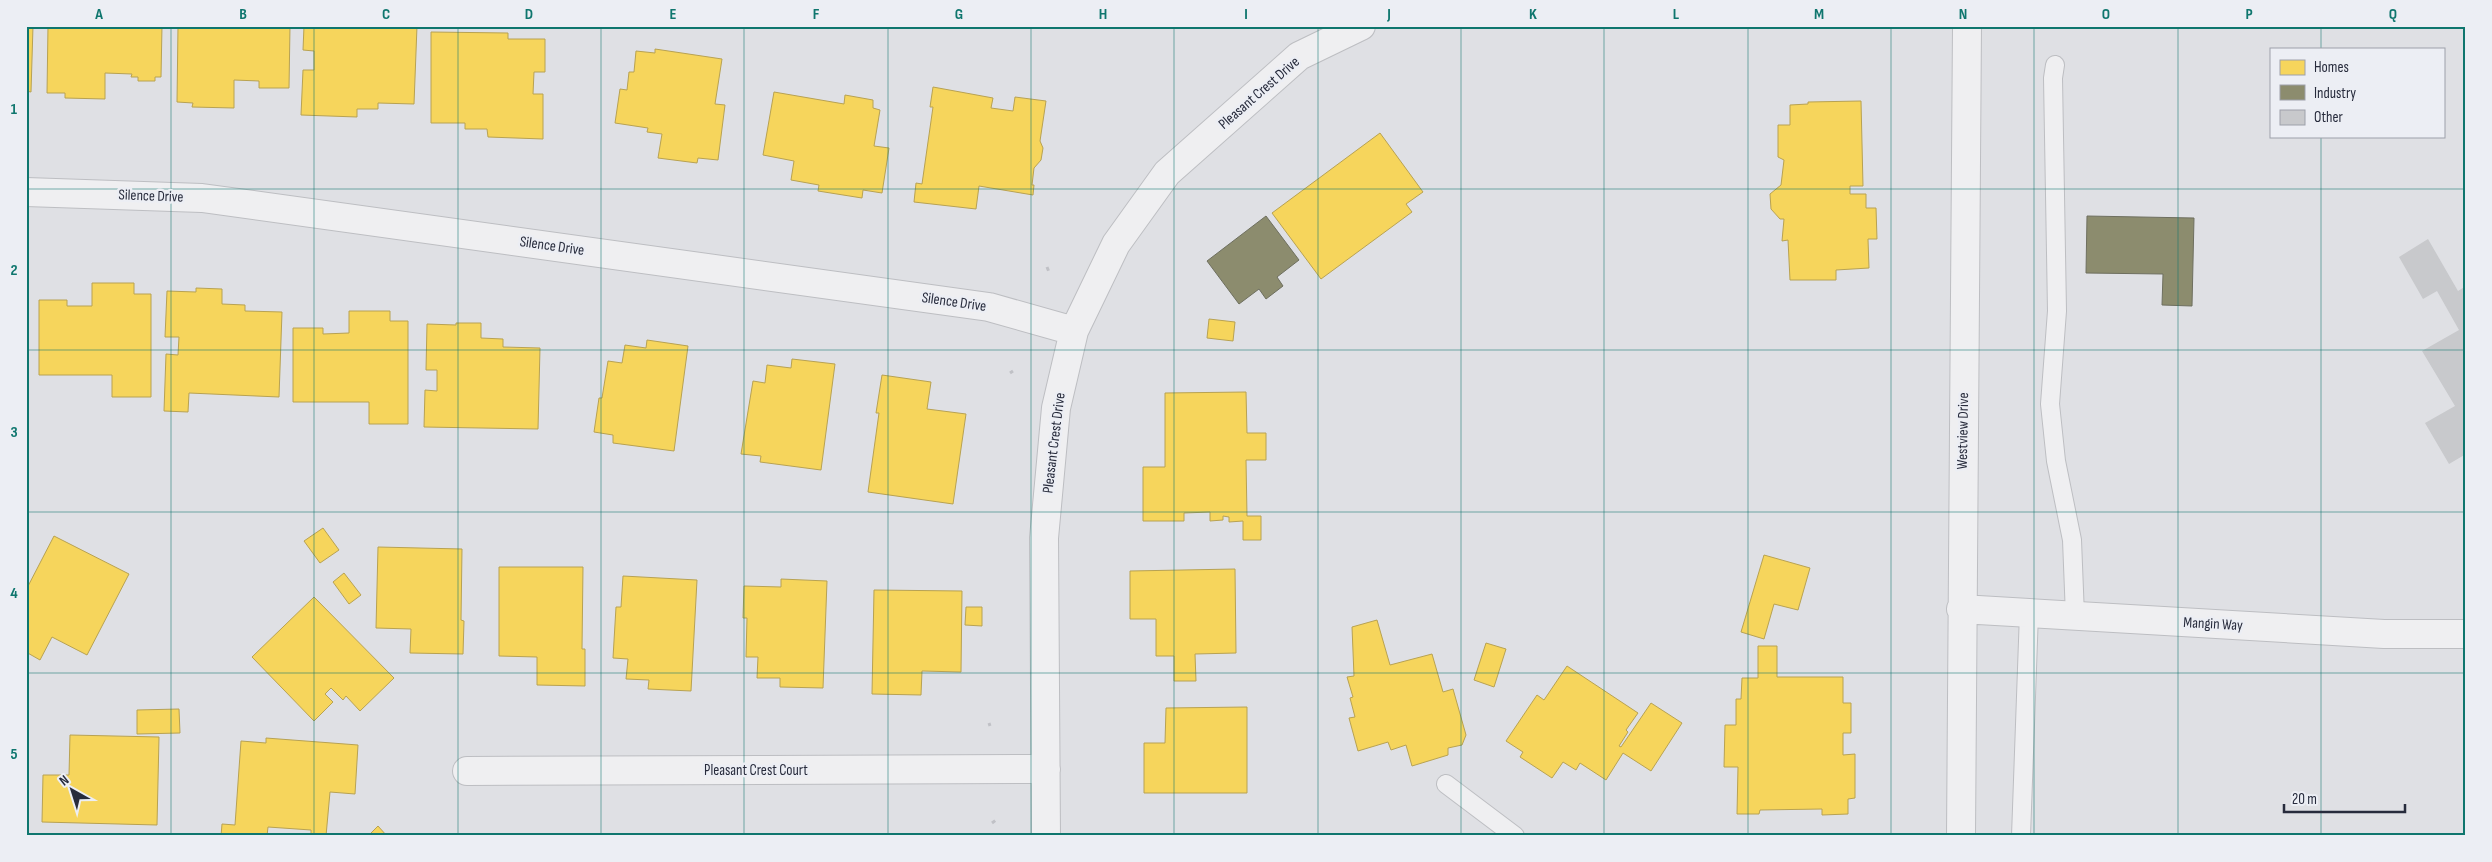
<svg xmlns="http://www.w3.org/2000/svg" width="2492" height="862" viewBox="0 0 2492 862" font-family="'Sofia Sans Condensed',sans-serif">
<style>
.homes{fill:#f6d55c;stroke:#b8a252}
.industry{fill:#8c8c6e;stroke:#6e6f5f}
.building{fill:#c8c9cc}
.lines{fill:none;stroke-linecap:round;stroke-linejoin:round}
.service-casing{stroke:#bdbec2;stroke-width:20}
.minor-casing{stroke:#bdbec2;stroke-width:30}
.path{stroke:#c0c1c6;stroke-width:3;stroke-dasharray:4 4;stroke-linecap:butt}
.service{stroke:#efeff1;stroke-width:18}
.minor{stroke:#efeff1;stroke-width:28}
.grid{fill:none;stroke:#0f766e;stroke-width:1;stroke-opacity:0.55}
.labels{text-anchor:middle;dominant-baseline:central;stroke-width:5;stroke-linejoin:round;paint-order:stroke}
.street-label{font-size:15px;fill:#272b3c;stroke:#eceef4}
.neatline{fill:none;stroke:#0f766e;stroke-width:2}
.grid-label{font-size:16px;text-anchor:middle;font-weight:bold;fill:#0f766e}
</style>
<rect width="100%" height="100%" fill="#dfe0e4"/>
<!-- homes -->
<path class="homes" d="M26,26H33L31,92L26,91Z
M48,26H162L161,77H155V81H138V77H131L132,74L105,73V99L65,98V93H47Z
M178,26H290L289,88H259V81L234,80V108L192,107L193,103L177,102Z
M304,26H417L414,104L378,103V109H357V117L301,115L303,70H314V51L303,50Z
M431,32L508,33V39H545V72H534L533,94H543V139L488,137L487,129H465V123H431Z
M655,49L722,59L715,104L725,105L718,160L698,158L697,163L658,158L662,134L647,132L648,128L615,123L620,89L627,90L629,72H634L636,51L655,53Z
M933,87L993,98L991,108L1013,111L1015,97L1046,101L1040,141L1043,148L1041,160L1034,168L1032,185H1034L1033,195L979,186L976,209L914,202L916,183L922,184L933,107H930Z
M774,92L844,104L845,95L873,100V108L880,110L874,146L889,148L882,193L863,190L862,198L818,191L819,185L791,180L794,161L763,155Z
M1861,101L1863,186H1850V194H1866V208H1876L1877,239H1868L1869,268L1836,270V280H1790L1788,240L1782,241L1784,219H1780L1771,209L1770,194L1781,185L1784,160L1778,157V125H1790V105L1808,104V102Z
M1380,133L1423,192L1406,204L1412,212L1321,279L1272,213Z
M92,283H134V294H151V397H112V375H39V300H67V306H92Z
M196,288L222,289V304L245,305V311L282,312L279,397L189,393L188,412L164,411L166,354L178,355L179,337H165L167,291L196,292Z
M349,311H390V321H408V424H369V402H293V328H323V334L349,333Z
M1209,319L1235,322L1233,341L1207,338Z
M456,323H481V338L503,339V347L540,348L538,429L424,427L425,390L437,391V370H426L427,324L456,325Z
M647,340L688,346L674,451L613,443V435L594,432L599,398H602L608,361L622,363L625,345L646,348Z
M792,359L835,364L821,470L760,462L761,456L741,454L753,381L765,383L767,365L791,368Z
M882,375L931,382L927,409L966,414L953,504L868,492L879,413H876Z
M1246,392L1247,433H1266V460H1246L1247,516H1261V540H1243V521L1229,522V517L1223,516V520L1210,521V512L1184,513V521H1143V467H1165V393Z
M323,528L339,550L320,563L304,541Z
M54,536L129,574L87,655L52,637L40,660L26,652V590Z
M378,547L462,549L461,620L464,621L463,654L410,653L411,629L376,628Z
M1764,555L1810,568L1798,610L1774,604L1764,639L1741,632Z
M499,567H583L582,649H585V686L537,685V657L499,656Z
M1235,569L1236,653L1195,654L1196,681H1174V656H1156V619H1130V571Z
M344,573L361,595L349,604L333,582Z
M623,576L697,580L691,691L648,689L649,680L626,679L628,659L613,658L616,607H621Z
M781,579L827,581L823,688L780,687V678H757L758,657H746L747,618H743L744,586L781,587Z
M874,590L962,591L961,672L922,671L921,695L872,694Z
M314,597L394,678L360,711L346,696L343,700L331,688L325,694L333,702L314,721L252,657Z
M966,607H982V626L965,625Z
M1377,620L1390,665L1432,654L1443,692L1453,689L1466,735L1462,745L1448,748V755L1412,766L1406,745L1391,750L1388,742L1358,751L1349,718L1355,717L1350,698L1353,697L1347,677L1354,676L1352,627Z
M1486,643L1506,649L1494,687L1474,680Z
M1758,646H1777V677H1843V703H1851V733H1843V755L1855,754V798L1848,799V814L1822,815V809L1760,810L1759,814H1737L1738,767H1724L1725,725H1736V699H1741L1742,678H1758Z
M1567,666L1638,713L1626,730L1628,732L1619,746L1621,747L1651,703L1682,723L1651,771L1623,753L1606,780L1580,763L1576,770L1563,762L1552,778L1520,757L1523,752L1506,741L1537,695L1544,700Z
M1247,707V793H1144V743H1165L1166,708Z
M179,709L180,733L137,734V710Z
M70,735L159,737L157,825L42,822L43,775H69Z
M266,738L358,745L355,794L330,792L326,836L311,834V830L268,827L267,836H221L222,824L235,825L241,741L266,743Z
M378,826L387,836H368Z"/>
<!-- industry -->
<path class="industry" d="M1266,216L1299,260L1277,277L1283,286L1266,299L1259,289L1239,304L1207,261Z
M2087,216L2194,218L2192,306L2162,305L2163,274L2086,273Z"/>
<!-- building -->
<path class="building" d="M2428,239L2458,291L2466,286V454L2449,464L2425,423L2455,406L2422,351L2459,330L2437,291L2423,299L2399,257Z"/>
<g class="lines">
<!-- service casing -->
<g class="service-casing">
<path id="service" d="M2055,65L2053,78L2057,311L2050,404L2056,461L2072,540L2075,616
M1446,784L1515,836
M2021,836L2029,613"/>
</g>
<!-- minor casing -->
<g class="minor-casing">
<path id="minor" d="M26,192L202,198L989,307L1074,331
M1961,609L2384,634H2466
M467,771L1046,769
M1046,836L1044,538L1056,408L1074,331L1116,244L1167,173L1299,56L1361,26
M1961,836L1967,26"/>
</g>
<!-- path -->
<path class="path" d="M1047,267L1049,272
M1010,373L1013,371
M989,723L990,726
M992,823L996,820"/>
<!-- service -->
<use href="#service" class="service"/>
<!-- minor -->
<use href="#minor" class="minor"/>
</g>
<!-- grid -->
<path class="grid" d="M171,26V836M314,26V836M458,26V836M601,26V836M744,26V836M888,26V836M1031,26V836M1174,26V836M1318,26V836M1461,26V836M1604,26V836M1748,26V836M1891,26V836M2034,26V836M2178,26V836M2321,26V49M2321,136V836M26,189H2466M26,350H2466M26,512H2466M26,673H2466"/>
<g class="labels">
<!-- street labels -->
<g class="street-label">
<text transform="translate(1259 93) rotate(-41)">Pleasant Crest Drive</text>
<text transform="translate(151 196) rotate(2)">Silence Drive</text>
<text transform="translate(552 246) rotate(8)">Silence Drive</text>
<text transform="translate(954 302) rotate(8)">Silence Drive</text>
<text transform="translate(1963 431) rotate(-89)">Westview Drive</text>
<text transform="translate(1054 443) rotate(-83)">Pleasant Crest Drive</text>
<text transform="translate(2213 624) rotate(3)">Mangin Way</text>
<text x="756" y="770">Pleasant Crest Court</text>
</g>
</g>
<!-- border -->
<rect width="2492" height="862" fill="none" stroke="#eceef4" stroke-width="55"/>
<!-- legend -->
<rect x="2270" y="48" width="175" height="90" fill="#eceef4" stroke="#9da0aa"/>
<rect x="2280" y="60" width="25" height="15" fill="#f6d55c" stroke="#9da0aa"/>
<text x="2314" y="72" font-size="15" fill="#272b3c">Homes</text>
<rect x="2280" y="85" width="25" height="15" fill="#8c8c6e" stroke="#9da0aa"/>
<text x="2314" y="98" font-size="15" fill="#272b3c">Industry</text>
<rect x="2280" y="110" width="25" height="15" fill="#c8c9cc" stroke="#9da0aa"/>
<text x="2314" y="122" font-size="15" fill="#272b3c">Other</text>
<!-- north arrow -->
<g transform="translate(72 790) rotate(321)" stroke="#eceef4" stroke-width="4" paint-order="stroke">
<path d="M0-4L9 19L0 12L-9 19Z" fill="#272b3c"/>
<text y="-8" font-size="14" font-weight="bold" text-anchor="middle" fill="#272b3c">N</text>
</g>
<!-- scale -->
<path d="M2284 804v8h121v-8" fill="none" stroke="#272b3c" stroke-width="2.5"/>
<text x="2292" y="804" font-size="15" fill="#272b3c" stroke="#eceef4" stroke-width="4" paint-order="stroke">20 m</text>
<rect x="28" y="28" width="2436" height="806" class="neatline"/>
<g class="grid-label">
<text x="99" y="19">A</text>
<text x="243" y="19">B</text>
<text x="386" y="19">C</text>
<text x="529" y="19">D</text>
<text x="673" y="19">E</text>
<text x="816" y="19">F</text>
<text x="959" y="19">G</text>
<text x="1103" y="19">H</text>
<text x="1246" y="19">I</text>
<text x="1389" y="19">J</text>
<text x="1533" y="19">K</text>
<text x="1676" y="19">L</text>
<text x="1819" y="19">M</text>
<text x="1963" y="19">N</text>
<text x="2106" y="19">O</text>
<text x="2249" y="19">P</text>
<text x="2393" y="19">Q</text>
<text x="14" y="114">1</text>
<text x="14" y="275">2</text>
<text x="14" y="437">3</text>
<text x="14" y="598">4</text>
<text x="14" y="759">5</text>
</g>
</svg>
